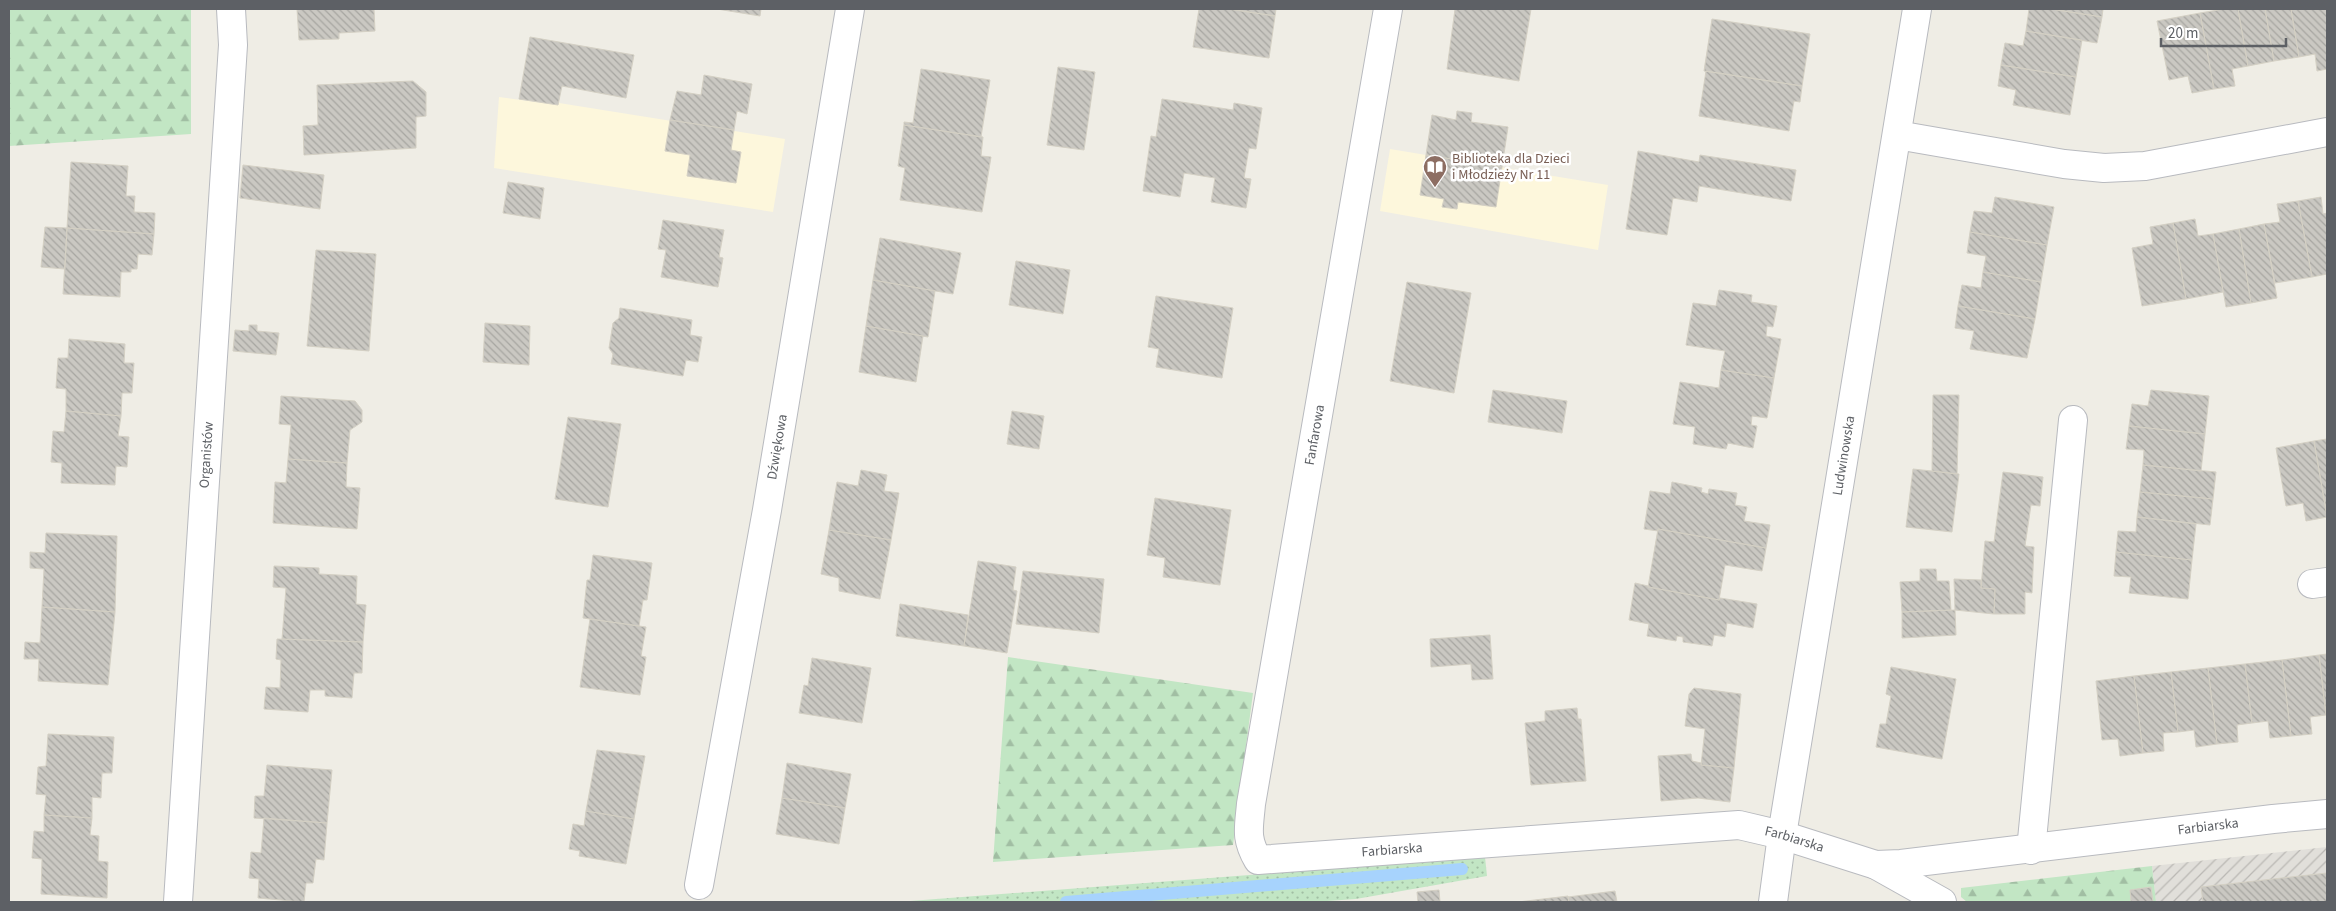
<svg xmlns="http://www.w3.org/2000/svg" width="2336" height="911" viewBox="0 0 2336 911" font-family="'Source Sans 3',sans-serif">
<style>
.commercial{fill:#fdf7dc}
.industrial{fill:url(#industrial-furrows)}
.grass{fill:url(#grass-dots)}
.forest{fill:url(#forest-firs)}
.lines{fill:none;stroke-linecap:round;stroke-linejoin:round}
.stream{stroke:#a7d3fd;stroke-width:12}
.building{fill:url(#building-back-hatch);stroke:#d4d0c4}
.minor-casing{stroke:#b8babf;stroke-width:30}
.minor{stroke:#fff;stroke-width:28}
.labels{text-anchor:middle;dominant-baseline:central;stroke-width:5;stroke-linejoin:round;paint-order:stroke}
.education-label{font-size:14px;fill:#785e54;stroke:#fff;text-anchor:start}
.street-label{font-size:14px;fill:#5d6065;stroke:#fff}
</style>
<defs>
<pattern id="industrial-furrows" width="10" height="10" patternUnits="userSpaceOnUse" patternTransform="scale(1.25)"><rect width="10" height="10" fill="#e1dfda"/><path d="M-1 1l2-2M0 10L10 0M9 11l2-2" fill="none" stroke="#bab8b4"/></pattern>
<pattern id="grass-dots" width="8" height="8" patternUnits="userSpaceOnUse" patternTransform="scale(1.25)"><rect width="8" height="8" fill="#c2e6c4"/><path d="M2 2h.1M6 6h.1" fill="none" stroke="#a1bea3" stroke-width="1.8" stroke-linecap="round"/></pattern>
<pattern id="forest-firs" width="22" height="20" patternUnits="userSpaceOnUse" patternTransform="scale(1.25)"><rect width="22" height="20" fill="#c2e6c4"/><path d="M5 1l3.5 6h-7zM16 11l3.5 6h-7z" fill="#a1bea3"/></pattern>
<pattern id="building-back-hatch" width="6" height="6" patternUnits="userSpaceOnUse" patternTransform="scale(1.25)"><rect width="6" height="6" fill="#cac8c2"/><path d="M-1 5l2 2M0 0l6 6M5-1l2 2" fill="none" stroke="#a7a6a1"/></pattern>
</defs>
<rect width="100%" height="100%" fill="#efede5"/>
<!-- commercial -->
<path class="commercial" d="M499,97L558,105L559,103L785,139L773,212L494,168Z
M1390,149L1608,185L1598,250L1380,211Z"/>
<!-- industrial -->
<path class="industrial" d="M2327,847V902H2156L2152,866Z"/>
<!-- grass -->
<path class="grass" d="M1485,857L1487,876L1356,899L1313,902H897Z"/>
<!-- forest -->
<path class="forest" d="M9,9H191V134L9,146Z
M1008,657L1253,693L1233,845L993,862Z
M2152,866L2156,902H1967L1961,897V888Z"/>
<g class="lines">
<!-- stream -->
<path class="stream" d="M1066,902L1462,869"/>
</g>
<!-- building -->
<path class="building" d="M297,9H374L375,31L339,33V39L299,40Z
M717,9H761L760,16Z
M1199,9H1229L1275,16L1269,58L1193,47Z
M1229,9H1276L1275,16Z
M1455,9H1531L1519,81L1447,69Z
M2029,9H2051L2102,17L2097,43L2026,31Z
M2051,9H2103L2102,17Z
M2224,9H2238L2248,66L2232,69L2235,86L2214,89L2200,13Z
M2238,9H2265L2274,61L2248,66Z
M2265,9H2291L2299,57L2274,61Z
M2291,9H2327V69L2317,71L2315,54L2299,57Z
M2200,13L2214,89L2192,93L2188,76L2169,80L2157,21Z
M1712,19L1810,34L1802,86L1704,71Z
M2026,31L2082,40L2076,77L2001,65L2005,43L2023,46Z
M530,37L634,55L626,98L562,86L558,105L519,99Z
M2001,65L2076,77L2070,115L2013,105L2016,90L1998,86Z
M1058,67L1095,72L1084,150L1047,145Z
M921,69L990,80L981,137L904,125V122L913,123Z
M1706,71L1802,86L1800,102L1794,101L1789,131L1699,116Z
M704,75L752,84L747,114L737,111L734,130L670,120L677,91L701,95Z
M413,81L426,92V116L416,117V148L304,155L303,126L318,125L317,85Z
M1162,99L1233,110L1234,103L1262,108L1256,149L1249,148L1244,178L1251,179L1246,208L1211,202L1215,178L1184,173L1180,197L1143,191L1151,136L1156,137Z
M1457,111L1472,113L1471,122L1508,127L1502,167L1426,155L1432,115L1456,120Z
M670,120L734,130L731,150L741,152L736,183L687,176L690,155L665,151Z
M904,125L983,137L981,156L991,157L982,212L900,200L905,168L898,166Z
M1638,151L1699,162L1700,155L1796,170L1791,201L1699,186L1697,202L1673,198L1667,235L1626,229Z
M1426,155L1502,167L1496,207L1458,202L1457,209L1442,207L1444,199L1420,195Z
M71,162L128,166L126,196H135L134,212L155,213L154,234L67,228Z
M243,165L324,175L320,209L240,198Z
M508,182L544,188L540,219L503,213Z
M1995,197L2054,207L2047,245L1970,232L1974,211L1992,213Z
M2321,197L2323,214L2327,213V274L2312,277L2298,201Z
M2298,201L2312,277L2275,283L2264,224L2280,222L2277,204Z
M2195,219L2198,236L2213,234L2223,292L2186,299L2173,223Z
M663,220L724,230L719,257L723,258L718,287L661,277L666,250L658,249Z
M2173,223L2186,299L2142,306L2132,248L2153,244L2150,227Z
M2264,224L2277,298L2251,303L2239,229Z
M45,227L67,228L65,269L41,267Z
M67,228L154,234L152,255L138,254L137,269H131V272H121L120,297L63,294Z
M2239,229L2251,303L2226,307L2213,234Z
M1970,232L2047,245L2041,282L1983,272L1986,256L1967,253Z
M880,238L961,253L953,294L873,280Z
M316,250L376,254L369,351L307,346Z
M1016,261L1070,270L1063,314L1009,305Z
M1983,272L2041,282L2035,319L1958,306L1962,285L1981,288Z
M873,280L935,291L928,337L866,326Z
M1407,282L1471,293L1454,393L1390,381Z
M1719,290L1752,295L1751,302L1777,306L1773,327L1767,326L1766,336L1781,339L1774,378L1721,370L1725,351L1686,345L1693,303L1716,306Z
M1156,296L1233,308L1222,378L1156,367L1159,349L1148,347Z
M1958,306L2035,319L2027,358L1970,349L1974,331L1955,328Z
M620,308L692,320L690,335L702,337L698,362L686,360L683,376L611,364L613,354L609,348L613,323L619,318Z
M485,323L530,326L529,365L483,362Z
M249,325H257V331L279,333L276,355L233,351L235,330L249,331Z
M866,326L923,336L916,382L859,372Z
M69,339L125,344L124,363H134L132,393H122L121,416L66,411V389L56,388L58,358H68Z
M1721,370L1774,378L1767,418L1752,416L1751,425L1757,426L1753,448L1728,443L1726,449L1693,444L1695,427L1673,424L1680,382L1719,388Z
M1493,390L1567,401L1562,433L1488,422Z
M2151,390L2209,396L2205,434L2129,426L2132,404L2148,406Z
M1933,395H1959L1957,474L1932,471Z
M281,396L355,401L362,410V422L350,430L347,463L288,459L291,425L279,424Z
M66,411L121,416L118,436L129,437L127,467L116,466L115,485L61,483L62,463L51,462L53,431L64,432Z
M1012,411L1044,416L1039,449L1007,444Z
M568,417L621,424L608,507L555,499Z
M2129,426L2205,434L2201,471L2143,465L2144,450L2126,449Z
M2327,439V516L2314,441Z
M2314,441L2327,517L2306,521L2303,503L2286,506L2276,448Z
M288,459L347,463L346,487L360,488L357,529L273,523L275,482L286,483Z
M2143,465L2216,472L2213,499L2140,492Z
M1913,469L1959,474L1952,532L1906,527Z
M861,470L887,475L884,491L899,493L891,540L829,530L837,482L858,486Z
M2003,472L2043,477L2040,506L2031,505L2025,546L2034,547L2032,593L2025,592V614H1994L1995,589L1981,588L1985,541L1994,542Z
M1672,482L1702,488L1701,492L1708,494L1709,489L1737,493L1735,505L1747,507L1744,521L1770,525L1766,548L1658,529V531L1644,529L1650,491L1670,494Z
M2140,492L2213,499L2210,525L2137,517Z
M1155,498L1231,510L1220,585L1163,577L1165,558L1147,555Z
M2137,517L2196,524L2192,560L2116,552L2118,531L2136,532Z
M1658,529L1766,548L1762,571L1725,565L1719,600L1648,587Z
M829,530L891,540L880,599L839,591V578L821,574Z
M46,533L117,536L115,612L42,607L44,569L30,568V552L45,553Z
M2116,552L2192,560L2188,599L2129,593L2131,577L2114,576Z
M593,555L652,563L647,600H643L639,626L583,618L587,580H590Z
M978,561L1016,567L1013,590L1017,591L1007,653L964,646Z
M274,566L319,568V574L357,576L356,604L366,605L363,642L282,639L286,588L273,587Z
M1920,569H1936L1937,581H1949L1951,610L1902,612L1900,582L1920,581Z
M1023,571L1104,579L1099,633L1016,624Z
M1954,579L1981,580V588L1995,589L1994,614L1955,610Z
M1635,583L1648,586V587L1719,600L1720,598L1757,604L1753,628L1727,623L1725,637L1714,635L1712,646L1683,642V637L1677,636L1676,641L1647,636L1649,624L1629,620Z
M900,604L968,615L964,646L896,636Z
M42,607L115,612L108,685L38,681L39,659H24L25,642L40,643Z
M1955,610L1956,635L1902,638V612Z
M590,619L646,627L641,656L646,657L640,695L580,687Z
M1490,635L1493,679L1472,680L1471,664L1431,667L1430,639Z
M277,639L363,642L362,673H354L352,698L325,696V690H310L308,712L264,709L266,687L280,688L281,660L276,659Z
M2327,654V714L2326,715L2319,655Z
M2319,655L2326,715L2310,717L2312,734L2291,736L2282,660Z
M812,658L871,668L862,723L799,713L804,685L808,686Z
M2282,660L2291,736L2270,738L2268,721L2252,723L2245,664Z
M2245,664L2252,723L2237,725L2238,742L2217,744L2208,668Z
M1891,667L1956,679L1942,759L1876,747L1880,724H1886L1891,696L1886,694Z
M2208,668L2217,744L2196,747L2194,730L2178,732L2171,672Z
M2171,672L2178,732L2163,733L2164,751L2143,753L2134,676Z
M2134,676L2143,753L2120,756L2118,739L2102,740L2096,681Z
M1694,688L1741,694L1734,768L1701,765L1705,729L1685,726L1689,694Z
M1577,708L1578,719H1581L1586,781L1531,785L1525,723L1545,721V711Z
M48,734L114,737L112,773H102L101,798L92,797V818L44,815L46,795L36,794L38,767L46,766Z
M597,750L645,756L634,819L586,811Z
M1691,754L1692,761L1701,763V765L1734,768L1730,802L1698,798L1661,801L1658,756Z
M787,763L851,774L845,808L782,798Z
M267,765L332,770L327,823L254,818L255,796H264Z
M782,798L845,808L839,844L776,834Z
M586,811L634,819L626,864L579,856L580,851L569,849L573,824L584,826Z
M44,815L92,818L90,835L99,836L98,861L108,862L107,898L41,894L42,859L32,858L34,831L44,832Z
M264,818L327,823L324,860L316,859L313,883H306L304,902L258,898L259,879L249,878L251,852L261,853Z
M2327,873V902H2203L2201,887Z
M2151,887L2153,902H2131L2130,890Z
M1439,890L1440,902H1418L1417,892Z
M1615,891L1617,902H1569L1568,897Z
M1568,896L1569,902H1518Z"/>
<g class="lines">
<!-- minor casing -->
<g class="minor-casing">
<g id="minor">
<path id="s1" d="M1388,9L1251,804C1249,828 1245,838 1258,860L1739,825L1782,835L1876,865L1901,864L2273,819L2327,814"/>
<path d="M1897,135L2064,164L2104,168L2145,166L2327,132"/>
<path d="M2312,584L2327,582"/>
<path d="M2031,850L2073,420"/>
<path d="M1876,865L1942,902"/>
<path id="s2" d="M699,885L767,510L850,9"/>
<path id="s3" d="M178,902L233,45L231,9"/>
<path id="s4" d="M1773,902L1782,835L1917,9"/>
</g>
</g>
<!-- minor -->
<use href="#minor" class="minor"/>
</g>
<!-- icons -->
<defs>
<g id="library-pin" transform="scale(1.25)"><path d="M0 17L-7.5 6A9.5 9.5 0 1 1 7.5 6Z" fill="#8d6e63" stroke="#fff"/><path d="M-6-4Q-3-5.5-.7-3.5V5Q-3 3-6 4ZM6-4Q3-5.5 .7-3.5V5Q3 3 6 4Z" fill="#fff"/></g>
</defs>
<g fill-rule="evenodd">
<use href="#library-pin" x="1435" y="167"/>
</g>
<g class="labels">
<!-- education labels -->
<g class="education-label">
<text x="1452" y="159">Biblioteka dla Dzieci<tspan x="1452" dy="16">i Młodzieży Nr 11</tspan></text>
</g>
<!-- street labels -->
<g class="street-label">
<text transform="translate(1315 435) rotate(-80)">Fanfarowa</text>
<text stroke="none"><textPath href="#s2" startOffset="445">Dźwiękowa</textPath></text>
<text stroke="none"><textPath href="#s4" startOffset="452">Ludwinowska</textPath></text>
<text stroke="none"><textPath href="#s3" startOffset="448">Organistów</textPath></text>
<text stroke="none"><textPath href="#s1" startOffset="1824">Farbiarska</textPath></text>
<text stroke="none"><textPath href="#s1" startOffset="1404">Farbiarska</textPath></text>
<text stroke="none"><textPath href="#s1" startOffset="999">Farbiarska</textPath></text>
</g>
</g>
<!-- border -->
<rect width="2336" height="911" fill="none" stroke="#5d6065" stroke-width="20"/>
<!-- scale -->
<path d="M2161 38v8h125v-8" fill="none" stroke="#5d6065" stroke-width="2.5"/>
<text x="2168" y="38" font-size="15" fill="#5d6065" stroke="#ffffff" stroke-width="4" paint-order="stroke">20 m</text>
</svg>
